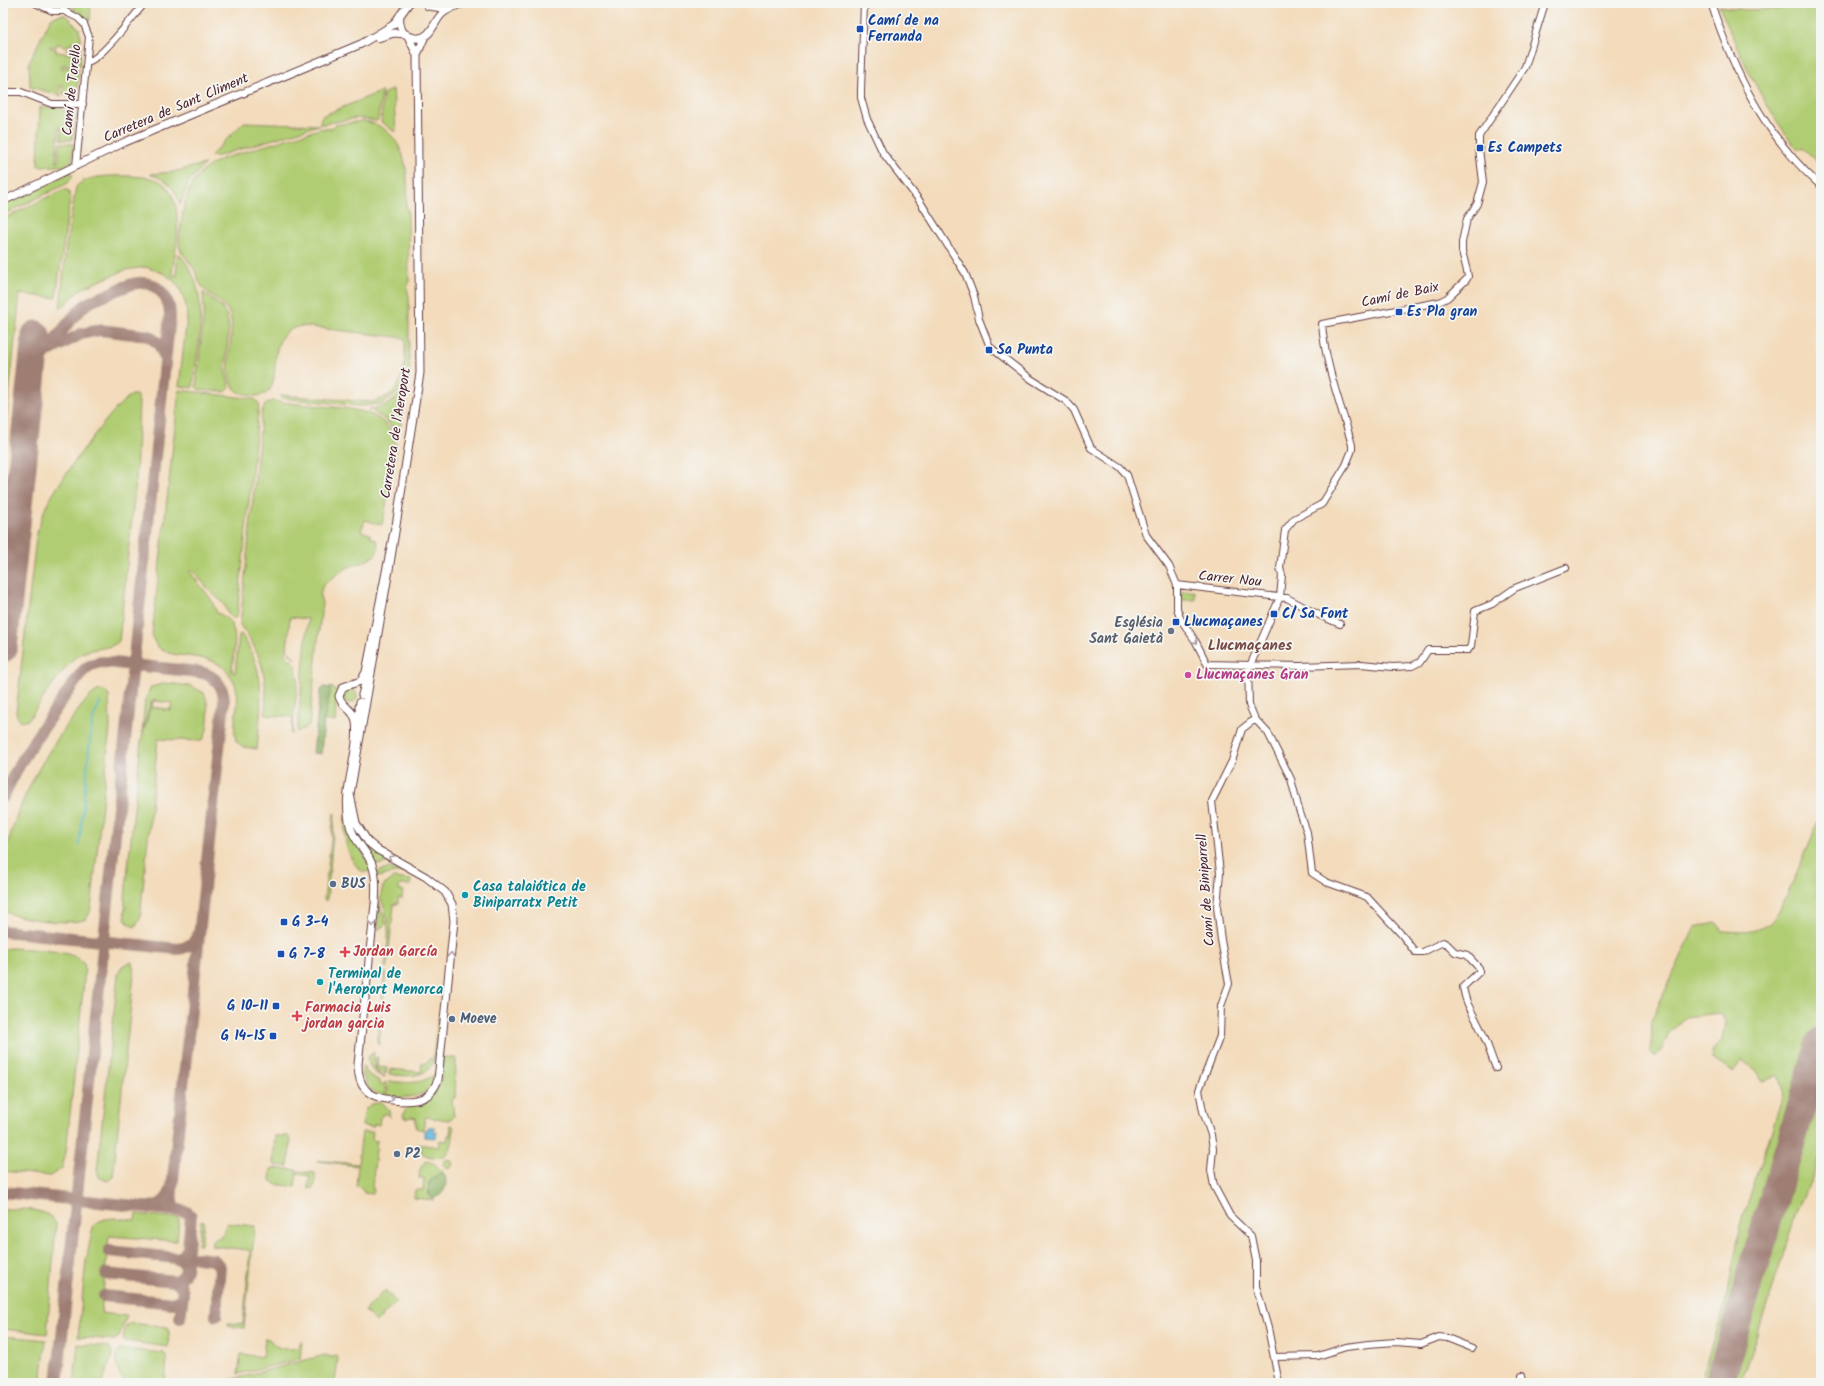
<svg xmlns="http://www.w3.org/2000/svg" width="1824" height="1386" viewBox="0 0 1824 1386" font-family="Kalam,sans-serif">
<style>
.green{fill:#b1cd73;stroke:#7e764f}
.forest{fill:#8cb065;stroke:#6b6848}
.water{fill:#5ab8d9;stroke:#526c82}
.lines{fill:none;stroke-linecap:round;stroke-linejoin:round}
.stream{stroke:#5ab8d9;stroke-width:1.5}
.taxiway{stroke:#9e7d73;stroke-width:12}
.runway{stroke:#9e7d73;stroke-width:29}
.minor-casing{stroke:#633b41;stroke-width:8}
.major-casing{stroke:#633b41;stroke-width:9}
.minor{stroke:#fff;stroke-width:6}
.major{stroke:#fff;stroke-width:7}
.oneway{stroke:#ae9aa0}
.transit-dot{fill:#1a4fb4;stroke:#f6f6f2;stroke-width:1.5}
.worship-dot{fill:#6b7280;stroke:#f6f6f2;stroke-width:1.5}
.hotel-dot{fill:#d1479c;stroke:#f6f6f2;stroke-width:1.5}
.service-dot{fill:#5c6f8a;stroke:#f6f6f2;stroke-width:1.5}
.culture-dot{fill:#0f9aa8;stroke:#f6f6f2;stroke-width:1.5}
.health-dot{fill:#e0444e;stroke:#f6f6f2;stroke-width:1.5}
.labels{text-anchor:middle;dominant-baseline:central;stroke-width:3.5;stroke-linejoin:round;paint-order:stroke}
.transit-label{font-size:14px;font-weight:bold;fill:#164399;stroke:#f6f6f2;text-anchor:start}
.street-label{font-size:14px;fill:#4a1f2b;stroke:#f6f6f2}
.worship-label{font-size:14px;font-weight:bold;fill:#5b616d;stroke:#f6f6f2;text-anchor:end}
.hotel-label{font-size:14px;font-weight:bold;fill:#b23c85;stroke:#f6f6f2;text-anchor:start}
.service-label{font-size:14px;font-weight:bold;fill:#4e5e75;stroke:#f6f6f2;text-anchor:start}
.culture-label{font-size:14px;font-weight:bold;fill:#0d838f;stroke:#f6f6f2;text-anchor:start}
.health-label{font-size:14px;font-weight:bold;fill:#be3a42;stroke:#f6f6f2;text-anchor:start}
.neighbourhood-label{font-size:15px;font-weight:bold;fill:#794c48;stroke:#f6f6f2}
</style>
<rect width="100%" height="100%" fill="#f6f6f2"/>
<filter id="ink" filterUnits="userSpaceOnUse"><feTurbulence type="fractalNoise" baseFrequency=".025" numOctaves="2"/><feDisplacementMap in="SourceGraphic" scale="8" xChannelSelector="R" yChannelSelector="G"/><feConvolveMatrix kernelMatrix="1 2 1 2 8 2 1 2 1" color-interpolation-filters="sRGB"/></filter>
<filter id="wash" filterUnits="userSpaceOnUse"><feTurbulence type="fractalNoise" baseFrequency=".012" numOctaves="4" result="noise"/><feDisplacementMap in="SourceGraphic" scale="16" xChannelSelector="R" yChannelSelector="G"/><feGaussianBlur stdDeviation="0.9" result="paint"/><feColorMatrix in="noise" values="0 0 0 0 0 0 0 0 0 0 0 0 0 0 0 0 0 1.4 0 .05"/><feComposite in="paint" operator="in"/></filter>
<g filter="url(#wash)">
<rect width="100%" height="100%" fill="#f3dbbb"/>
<!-- green -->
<path class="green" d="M44,3H72V9L69,11C61,6 52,7 44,3Z
M75,3H91L90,21L74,13Z
M1821,3V171L1815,159L1802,147L1798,150C1763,107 1741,57 1719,6L1746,10L1777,9L1785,4Z
M63,14L71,19L70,21L79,28L81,40L63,47V45L57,44L56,47L50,46V48L56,49V52L75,54V51L67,50V48L81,46L80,66L62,65V69L65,67L79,70L77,93L75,95L71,97L62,93L63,86H60L59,93L62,96L30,87L29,62L51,18Z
M393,89L396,130L395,132L381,122L383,94Z
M382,91L378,119L377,121L356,118L319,125L215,157L211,155L244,122L319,125L322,116Z
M40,107H59L60,108L61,107L62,110L71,112L75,115L72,140H61V128H59L56,162H58L60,143L74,144L72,161L65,166H38Z
M362,121C393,124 406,152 407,180C407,185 408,191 407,195C407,200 406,203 406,207L408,210L409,283L407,288L409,297V374L401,388L394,396L381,404L361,406L281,398V395L372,402C406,394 405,367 405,338L302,326C253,333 297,404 248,395C212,389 238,338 230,315C225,300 209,298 201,285C198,281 197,276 195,271C192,265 187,260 183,254C181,251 180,249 179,246C178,237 181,227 182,218C187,187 195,171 224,158L323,128L325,129L332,128L335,125Z
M205,164L189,181L180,205C177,189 166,178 151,175V174L173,172Z
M69,173L73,175L68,183L3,215V204Z
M131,176C141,177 153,177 161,182C187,199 175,250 172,275L176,276L178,253C213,290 198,341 193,386L192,388L179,386L187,317L186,305L180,289L174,281L165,274L146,267L125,270L81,289L60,309L66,247L76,187C86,174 117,176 131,176Z
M64,189L69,191L70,198L56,298L20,294L3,450V219Z
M203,292L221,306L227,316L229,329L225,370L230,388L226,392L199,390L196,387L204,312Z
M404,388L406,389L401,424L396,433L386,420L369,409C384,408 396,402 404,388Z
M179,390L255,399L259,404L237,617L233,618C226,614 226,605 220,600C209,591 201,581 192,569L190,572L211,599L217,613C243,622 233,650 232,672L235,673L239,635L241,634C268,674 261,704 257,749L243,747L236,741C230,720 245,699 232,678C212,642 157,670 152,634Z
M132,395H136L139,402L136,479L119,641C110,651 91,646 79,655C64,664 40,704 28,720C21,723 17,719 16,712L36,538C39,526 42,514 48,503C58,483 114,403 132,395Z
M273,401C289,403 305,405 322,406C349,409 388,409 395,442C398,453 393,467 391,478L389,480L387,488L389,490L382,525L365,520L361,531L370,534V537L376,540C386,558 358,563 347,568C342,570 325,583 322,587L320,596L322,603L309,726L297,732L308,619L290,617L287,650L295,659L287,650L284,653L296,665L298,680L292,734H291L293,717L265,715C268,677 263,656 240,625L262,411L266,403Z
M1195,591V600H1181L1180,592Z
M166,683L191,686L204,693C210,703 210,735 201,741L158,739L140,918L135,927C125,924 124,917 125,908H127L125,906V897L141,741L152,702H153L152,710L154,707L158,708V710L159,708H164V711L165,709H170V712L172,703L154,701L158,699L151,702L142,733L145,700L151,687Z
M331,687L337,690L335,722L324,720Z
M343 696a7 7 0 1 1 14 0a7 7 0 1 1-14 0Z
M99,690L105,691L109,696L110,728L92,901C91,907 90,915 86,919C75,926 12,919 3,910V863L4,861H5L4,859C16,805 41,759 74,716C80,708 90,694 99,690Z
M334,813L335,814L327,900H324Z
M1821,815V1014L1712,1383H1700L1728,1292L1741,1224L1784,1093L1778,1075L1763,1082L1755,1070L1742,1060L1733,1072L1712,1059L1711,1052L1723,1039L1726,1022L1720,1013L1686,1017L1669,1034L1662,1049L1658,1054L1654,1056L1650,1051L1652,1033L1651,1021L1695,927L1716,922L1723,931C1743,932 1753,934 1771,923C1780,917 1814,831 1821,815Z
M345,816L371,870C368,872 365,873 361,871C345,856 344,837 345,816Z
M360,836L366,843L398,865L389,863L375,865L358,837Z
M390,868L406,872L395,873L377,877V872Z
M394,878L411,880V885H400L399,890H403L402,899L398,898V904H394L387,967H385C388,943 392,920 380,898L383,886Z
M379,902L386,924L378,930Z
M11,948C25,949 75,950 83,962C86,967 84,975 84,981L66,1152L62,1168L50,1176L3,1171V949Z
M132,962L134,974L113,1177L107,1181L99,1177L97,1170L118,975L122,966Z
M385,972H386L383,1004H387V1009L383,1007L381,1005Z
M380,1016H382L379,1045L377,1041Z
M438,1017L440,1020C436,1060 439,1082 389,1074L390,1069L421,1072L422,1063H427L429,1059H433Z
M374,1052C373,1063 372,1073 385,1076V1077C374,1075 370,1068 367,1058Z
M378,1057L377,1067L387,1068L386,1074L376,1069L375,1058Z
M443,1057L456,1058L455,1098L452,1099L454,1116L449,1120L425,1117L423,1130L416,1128V1118L411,1117L405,1119L406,1117H403C405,1099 427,1106 436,1091C443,1082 442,1068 443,1057Z
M362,1066L370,1076L380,1081V1084L382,1085L386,1082L385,1093H387L389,1081C405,1083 421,1085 435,1074C440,1102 384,1102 370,1089C363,1083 363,1074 362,1066Z
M1821,1067V1156L1794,1220L1769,1300L1740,1383H1728Z
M382,1102L389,1110L390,1118L387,1114H384L380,1117L379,1125L374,1124L373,1127L362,1126L365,1109L372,1104Z
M451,1124C455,1127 454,1131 453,1135C452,1157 441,1163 421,1153L422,1148L417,1146V1144L439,1147L440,1140L447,1141L448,1135H450Z
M362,1132H373L372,1139L375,1141L377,1140L372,1188L374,1189L373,1194L364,1193L361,1187L356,1186L358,1166L317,1161V1160L358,1164Z
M275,1136H288L291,1139L288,1166L275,1165L273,1163Z
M443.5 1164a4.5 4.5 0 1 1 9 0a4.5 4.5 0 1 1-9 0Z
M427,1161L435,1164L444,1173L436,1175L429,1182V1195L434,1198V1200L414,1198L415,1190H423L424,1178H419C420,1171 420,1164 427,1161Z
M274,1168L297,1170L295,1187L275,1184L270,1180L271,1169Z
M298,1171L315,1173V1185L313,1188H308L310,1176L298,1174Z
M3,1209C19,1209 49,1207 56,1224L47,1334L3,1329Z
M136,1214L179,1218L177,1241L109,1236L101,1313L127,1316L119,1337L115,1340L78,1337L86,1261L93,1227C102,1214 122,1219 135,1220Z
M201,1220L204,1221L201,1245H198Z
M226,1223L255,1226L244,1328L228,1326V1323L243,1324L250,1252L249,1250L212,1246V1240C222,1238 225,1232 226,1223Z
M385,1290L396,1302L376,1322L365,1311Z
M131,1323L168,1327L169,1332L168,1347L125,1341L123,1337L126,1326Z
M3,1336L46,1340L41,1383H3Z
M265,1338C271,1339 271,1342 275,1345C280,1350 293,1350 298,1347L302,1340L300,1359L238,1374L241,1354L263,1357Z
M78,1344L109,1347L113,1353L102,1383H74Z
M120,1349L164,1353L167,1359L165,1383H125C119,1374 111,1358 120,1349Z
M325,1355L331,1357L336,1356L338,1358L335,1383H218Z"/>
<!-- forest -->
<path class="forest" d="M324,687L331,688L324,720L321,754L313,753L320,691Z
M439,1173L444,1174C449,1183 444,1197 433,1198L429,1195V1182Z"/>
<!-- water -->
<path class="water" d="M428,1127H435L434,1132H437L436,1138L424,1137V1130L427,1131Z"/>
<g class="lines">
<!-- stream -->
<path class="stream" d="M79,845L92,722L100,702"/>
<!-- taxiway -->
<path class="taxiway" d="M51,350L81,334L100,330L149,336L159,344L165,358
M31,377C36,362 72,317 84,306C91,300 101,298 109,294C118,290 128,284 138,283C157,281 170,297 170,316L57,1383
M3,797C24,751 53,713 82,672C88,665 95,662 105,662L199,672C215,675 224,686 224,702L172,1188C168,1200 161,1206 149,1207
M3,931L178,949C188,948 196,942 199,932
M3,1192L182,1211C171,1208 171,1200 172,1190
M182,1211L187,1212L191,1216L188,1249
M109,1251L176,1258L183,1262L186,1269
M176,1258L183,1256L188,1249C187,1261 189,1279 174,1281L180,1284L183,1292
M197,1258L214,1260L220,1267L216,1316
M106,1274L174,1281
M104,1296L173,1303L180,1300L183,1296
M180,1318L183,1295"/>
<!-- runway -->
<path class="runway" d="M3,648L36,335
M1719,1383L1821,1041"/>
</g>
</g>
<g filter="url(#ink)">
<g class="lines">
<!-- minor casing -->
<g class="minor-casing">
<path id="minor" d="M35,3L53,11H64L78,18L84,24L89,37L76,166
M864,3L861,90V98L867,119L883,153L919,200L965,273L974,296L979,319L990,347L1031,379L1066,401L1074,410L1091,448L1120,467L1127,475L1146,535L1169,566L1177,585
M1711,3C1734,72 1765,137 1821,186
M88,62C104,56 132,17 145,3
M3,92H21L52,104H83
M1177,585V608L1180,618L1196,642L1207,664L1300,666L1361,664L1393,667L1412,666L1420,662L1428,650H1468L1471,646L1475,611L1492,604L1515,588L1566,568
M1177,585L1287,598L1319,615L1340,624
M1248,666L1249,705L1255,719L1268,733L1291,779L1299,810L1307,832L1312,873L1326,882L1367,897L1402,935L1415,952H1423L1443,942L1448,945L1455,952L1467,955L1479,968V972L1463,987C1466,1005 1471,1009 1478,1024C1486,1038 1490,1054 1496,1068
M1250,666L1280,597L1282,575L1280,568L1285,530L1294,519L1322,504L1346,465L1352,450V445C1341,405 1325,365 1322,324L1439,302L1447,298L1466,280L1468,277L1467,271L1462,251V242L1467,219L1477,204L1483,182L1479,149V136L1525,67L1545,3
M1255,719L1242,729L1232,761L1212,801L1220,873L1217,907L1221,940L1229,984L1221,1006L1220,1036L1199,1090L1203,1111L1211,1135L1213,1149L1211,1170L1214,1186L1230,1216L1251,1236L1256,1261V1286L1268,1328L1279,1383
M1274,1357L1318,1356L1346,1347L1368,1344L1396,1342L1421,1344L1439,1337L1447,1338L1472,1348
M1522,1376L1523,1383"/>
</g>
<!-- major casing -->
<g class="major-casing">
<path id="major" d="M428,6L443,8L449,5
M400,15C399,22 400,28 404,33C407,36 411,37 415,38C432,40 433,21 443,13C449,8 456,6 463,3
M408,36L417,55
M378,38L394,33L406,34
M3,201L125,142L361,44L393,25L409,3
M395,527L366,672L361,681L343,687L339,696C341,707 354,709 356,721C360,754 342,787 349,821C351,836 362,846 369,858C377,872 376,889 375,904L358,1064C358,1073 359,1083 366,1090C376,1101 412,1104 425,1097C432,1093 435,1087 438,1080L454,921L452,904L445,892L426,877L378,850L368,842L356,823L350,794L389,570L420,373L417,55L425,36
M362,695L367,676
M360,721L359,707L360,702"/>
</g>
<!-- minor -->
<use href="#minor" class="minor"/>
<!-- major -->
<use href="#major" class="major"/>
</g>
<!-- one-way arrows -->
<defs><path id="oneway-chevron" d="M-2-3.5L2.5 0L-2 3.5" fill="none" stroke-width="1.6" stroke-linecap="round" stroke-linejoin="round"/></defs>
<g class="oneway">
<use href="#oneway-chevron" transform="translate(1195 641) rotate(58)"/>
<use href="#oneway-chevron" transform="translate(391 858) rotate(-151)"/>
<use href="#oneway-chevron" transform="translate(373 924) rotate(96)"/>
<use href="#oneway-chevron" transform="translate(451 955) rotate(-84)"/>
<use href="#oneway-chevron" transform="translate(391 1099) rotate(10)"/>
</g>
</g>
<!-- markers -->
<g class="transit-dot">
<rect x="856" y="25" width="8" height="8" rx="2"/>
<rect x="1476" y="144" width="8" height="8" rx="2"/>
<rect x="1395" y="308" width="8" height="8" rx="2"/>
<rect x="985" y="346" width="8" height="8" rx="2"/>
<rect x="1270" y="610" width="8" height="8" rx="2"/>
<rect x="1172" y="618" width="8" height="8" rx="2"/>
<rect x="280" y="918" width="8" height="8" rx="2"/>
<rect x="277" y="950" width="8" height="8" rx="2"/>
<rect x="272" y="1002" width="8" height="8" rx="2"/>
<rect x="269" y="1032" width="8" height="8" rx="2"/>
</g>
<circle class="worship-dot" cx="1171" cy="631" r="4"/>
<circle class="hotel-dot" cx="1188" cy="675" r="4"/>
<g class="service-dot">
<circle cx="333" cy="884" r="4"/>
<circle cx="452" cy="1019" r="4"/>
<circle cx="397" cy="1154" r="4"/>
</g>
<g class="culture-dot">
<circle cx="465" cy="895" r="4"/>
<circle cx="320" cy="982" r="4"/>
</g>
<g class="health-dot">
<path d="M343 946h4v4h4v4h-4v4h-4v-4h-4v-4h4z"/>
<path d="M295 1010h4v4h4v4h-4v4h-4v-4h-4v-4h4z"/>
</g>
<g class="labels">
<!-- transit labels -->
<g class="transit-label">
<text x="868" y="21">Camí de na<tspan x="868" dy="16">Ferranda</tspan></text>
<text x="1488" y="148">Es Campets</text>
<text x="1407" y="312">Es Pla gran</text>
<text x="997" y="350">Sa Punta</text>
<text x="1282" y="614">C/ Sa Font</text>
<text x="1184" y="622">Llucmaçanes</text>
<text x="292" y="922">G 3-4</text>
<text x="289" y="954">G 7-8</text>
<text x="268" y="1006" text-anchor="end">G 10-11</text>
<text x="265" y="1036" text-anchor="end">G 14-15</text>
</g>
<!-- street labels -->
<g class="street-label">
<text transform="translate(72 90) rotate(-84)">Camí de Torello</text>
<text transform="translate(176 108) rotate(-23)">Carretera de Sant Climent</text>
<text transform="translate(1400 295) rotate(-12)">Camí de Baix</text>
<text transform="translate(396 433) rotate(-81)">Carretera de l'Aeroport</text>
<text transform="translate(1230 579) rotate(6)">Carrer Nou</text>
<text transform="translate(1206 890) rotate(-94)">Camí de Biniparrell</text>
</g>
<!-- worship labels -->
<g class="worship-label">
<text x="1163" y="623">Església<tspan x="1163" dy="16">Sant Gaietà</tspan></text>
</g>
<!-- hotel labels -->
<g class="hotel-label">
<text x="1196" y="675">Llucmaçanes Gran</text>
</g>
<!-- service labels -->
<g class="service-label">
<text x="341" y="884">BUS</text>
<text x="460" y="1019">Moeve</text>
<text x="405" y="1154">P2</text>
</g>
<!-- culture labels -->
<g class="culture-label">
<text x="473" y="887">Casa talaiótica de<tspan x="473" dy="16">Biniparratx Petit</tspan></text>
<text x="328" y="974">Terminal de<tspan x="328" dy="16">l'Aeroport Menorca</tspan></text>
</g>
<!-- health labels -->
<g class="health-label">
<text x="353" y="952">Jordan García</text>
<text x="305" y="1008">Farmacia Luis<tspan x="305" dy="16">jordan garcia</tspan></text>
</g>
<!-- neighbourhood labels -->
<g class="neighbourhood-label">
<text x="1250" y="646">Llucmaçanes</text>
</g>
</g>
<!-- margin -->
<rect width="1824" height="1386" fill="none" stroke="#f6f6f2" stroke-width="16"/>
</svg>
